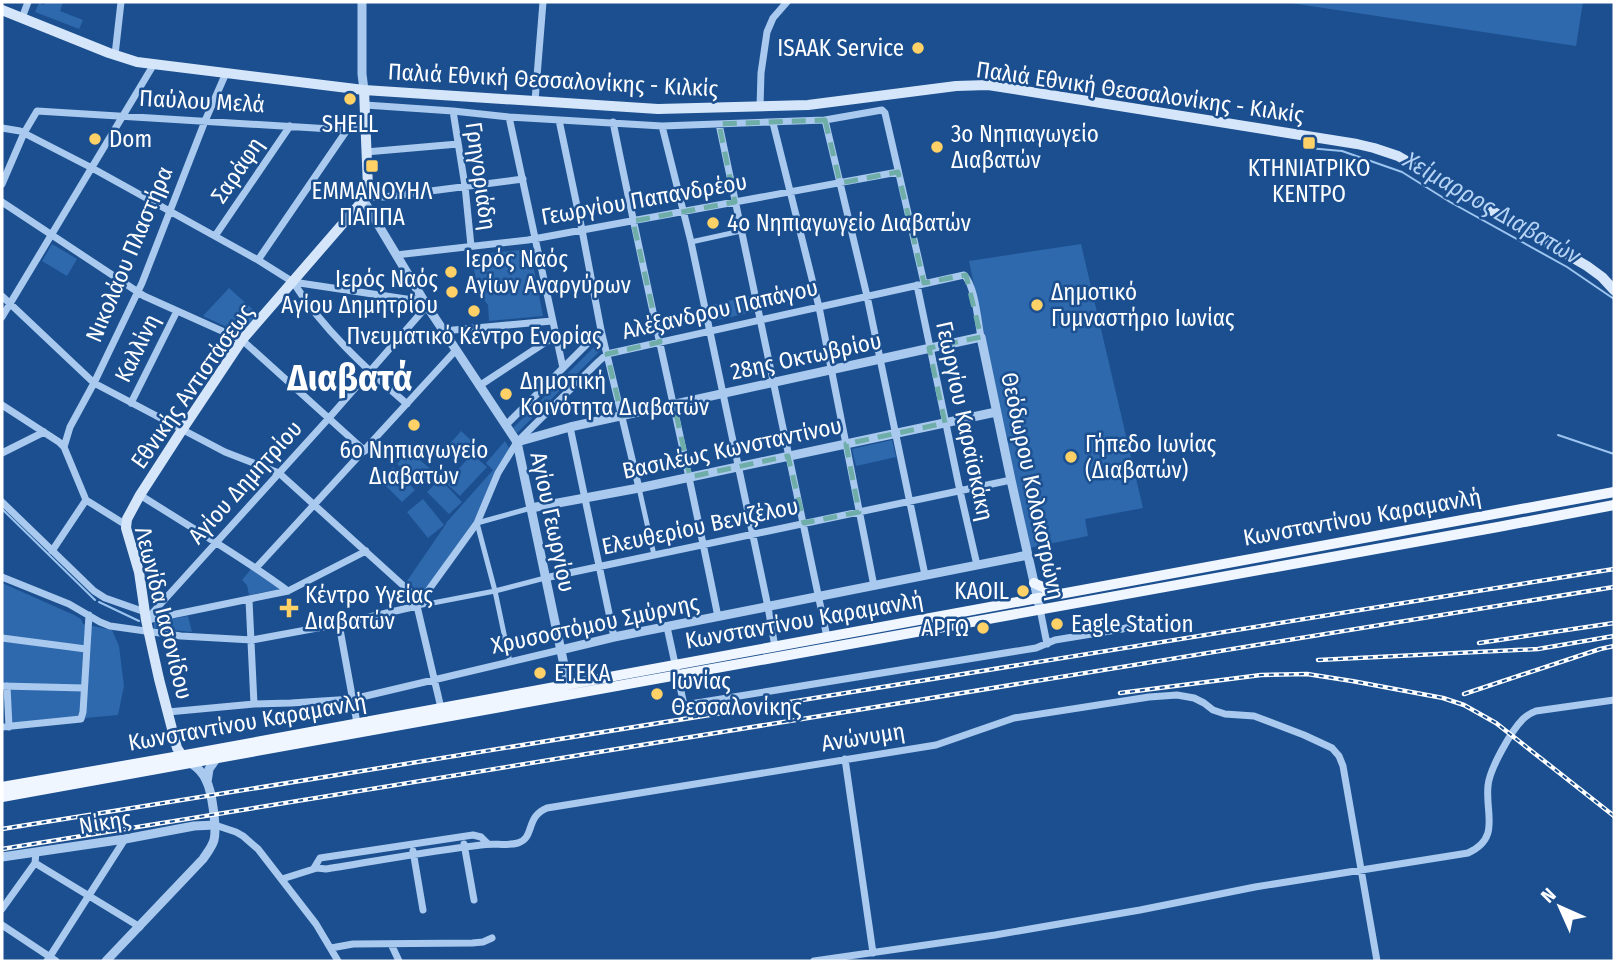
<svg xmlns="http://www.w3.org/2000/svg" width="1616" height="963" viewBox="0 0 1616 963" font-family="'Fira Sans Condensed',sans-serif">
<style>
.green{fill:#2e69ad}
.lines{fill:none;stroke-linecap:round;stroke-linejoin:round}
.stream{stroke:#9cc4f0;stroke-width:2}
.pedestrian{stroke:#a9c9ee;stroke-width:5}
.minor{stroke:#a9c9ee;stroke-width:7}
.tertiary{stroke:#a9c9ee;stroke-width:9}
.secondary{stroke:#d6e6fa;stroke-width:10}
.primary{stroke:#f0f6ff;stroke-width:10}
.rail-casing{stroke:#fff;stroke-width:4.5}
.rail{stroke:#1b4f8f;stroke-width:2;stroke-dasharray:5;stroke-linecap:butt}
.marked{fill:none;stroke:#6fada8;stroke-width:5;stroke-dasharray:14 9;stroke-linejoin:round}
.poi-dot{fill:#ffd166;stroke:#1b4f8f;stroke-width:2.5}
.labels{text-anchor:middle;dominant-baseline:central;stroke-width:5;stroke-linejoin:round;paint-order:stroke}
.poi-label{font-size:23px;fill:#fff;stroke:#1b4f8f;text-anchor:start}
.street-label{font-size:23px;fill:#fff;stroke:#1b4f8f}
.water-label{font-size:24px;font-style:italic;fill:#b5d3f5;stroke:#1b4f8f}
.town-label{font-size:37px;font-weight:bold;fill:#fff;stroke:#1b4f8f}
</style>
<rect width="100%" height="100%" fill="#1b4f8f"/>
<!-- green -->
<path class="green" d="M45,2H63L60,11L83,20L79,29L35,12L39,3L44,5Z
M1284,2H1583L1576,46Z
M52,244L77,259L67,276L42,261Z
M1081,244L1143,508L1085,519L1088,536L1029,548L969,261Z
M530,249L543,316L489,321L488,305L480,294L470,255Z
M229,288L259,315L242,334L203,316Z
M749,296L752,312L714,321L711,305Z
M599,342L601,350L517,433L513,428Z
M461,431L473,442L459,458L447,447Z
M892,440L896,457L856,466L852,449Z
M505,441L509,448L474,521L422,595L407,581L446,524V523L493,470L486,463Z
M409,451L433,471L421,485L397,464Z
M472,454L487,467L460,496L446,483Z
M393,467L415,490L402,502L380,480Z
M440,479L462,502L449,514L427,492Z
M423,499L444,525L428,538L407,512Z
M251,569L278,586L279,589L249,595L247,585L242,580Z
M2,583L74,615L81,619L83,624L112,630L119,646L124,686L118,715L10,725L8,683H2Z
M188,616L192,632L154,628V622Z"/>
<g class="lines">
<!-- stream -->
<path class="stream" d="M1308,148L1342,151L1402,172L1450,202L1567,267L1614,299
M1558,435L1614,454
M2,509L95,600
M99,602L139,621"/>
<!-- pedestrian -->
<path class="pedestrian" d="M691,242L741,231
M639,488L654,555
M417,606L495,591L545,578
M510,662L495,591L477,523L531,508"/>
<!-- minor -->
<path class="minor" d="M22,18L28,2
M115,55L121,2
M535,101L543,2
M365,105L453,111L509,117L662,126L825,120L882,110L885,113L924,283
M760,107L761,73L767,32L773,18L787,2
M453,111L465,186L471,246
M509,117L563,368
M559,120L582,230L601,330L639,488
M825,120L867,296L925,575
M613,122C646,287 685,451 718,617
M773,123L819,307L874,586
M719,124L827,637
M662,126L691,242L768,607L775,647
M2,128L20,131L92,168L258,260L293,282L406,299H422
M366,152L458,144
M2,184L24,133L37,111L347,130L365,128
M366,197H384L523,179
M2,202L144,296L242,340L365,451
M215,236L290,126
M396,255L528,240L898,172
M258,260L347,130
M293,282C323,329 364,367 407,404
M917,285L960,491L977,565
M2,296L94,383L225,452L279,473L417,598V606L441,708
M2,317L154,64
M443,331L552,321
M479,386L555,336
M131,403L177,311
M2,405L59,442L64,447L86,500L126,525
M506,425L601,330
M570,427L614,637
M64,447L70,427L94,383L142,283L205,121L226,73
M2,453L44,432
M140,495C190,527 241,556 288,591
M2,502L94,591L105,598L145,612
M52,551L86,500
M256,568L456,350
M2,577L69,604L100,622L110,626L181,636L252,640L339,624L417,606
M545,578L1011,480
M249,600L254,704
M417,606L477,523L498,473L517,442L598,362L607,354L964,275C975,285 978,322 981,337
M1040,609L1047,644
M146,620L329,418L427,306
M147,620L288,591L366,551
M339,624L357,723
M667,627L684,705L1036,648L1055,640L1122,629L1151,622
M2,638L86,649
M2,686L84,688
M7,686L9,727
M168,712L254,704L291,703L353,699L560,650
M2,727L81,719L83,712L89,615
M845,759L873,953
M215,825L236,832L243,836L258,849L316,924L338,961
M464,844L474,900
M413,851L423,910
M35,863L140,927
M314,868L320,858L473,835L481,837L488,844
M282,879L317,868L326,869C377,861 429,851 481,845C493,843 507,846 518,843C535,838 525,817 547,808L936,745L1014,718L1149,697L1177,695L1194,698L1204,703L1213,710L1225,714L1254,716L1304,735L1332,748L1339,756L1343,766L1377,961
M2,909L35,863L36,852
M2,925L56,961
M391,944L399,961
M331,948L353,944L472,943L483,942L492,938
M47,961L125,839
M814,961L995,935L1140,910L1255,887L1468,853C1501,838 1485,813 1488,786C1489,770 1511,731 1523,719C1527,715 1531,713 1536,711L1614,700"/>
<!-- tertiary -->
<path class="tertiary" d="M362,2V74L364,90
M364,201L427,306L517,442L568,684
M517,442L570,427L981,337L1011,480L1040,609
M531,508L639,488L996,412
M560,650L614,637L1028,555
M207,782L209,769L216,759
M2,857L125,839L194,826L215,825
M106,961L203,859C207,853 212,847 214,840C217,828 212,791 206,780C203,773 198,768 192,764"/>
<!-- secondary -->
<path class="secondary" d="M2,10L109,53L137,62L364,90L658,109L808,105L956,86L988,85L1357,144L1374,148L1398,156L1587,266L1602,277L1614,290
M185,760L177,748L159,679L146,620L139,572L126,528L127,519L140,495L182,430L242,340L365,198L368,188L364,90"/>
<!-- primary -->
<path class="primary" d="M1034,583L1055,593
M2,787L191,754L1614,492
M2,797L1498,527L1614,505"/>
<!-- rail casing -->
<g class="rail-casing">
<path id="rail" d="M1479,643L1614,623
M1318,660L1538,649L1614,636
M1120,693L1261,675L1307,674L1352,681L1443,698L1464,705L1496,723L1614,816
M1464,694L1600,649L1614,646
M2,829L1614,569
M2,849L1614,587"/>
</g>
<!-- rail -->
<use href="#rail" class="rail"/>
</g>
<!-- marked area -->
<path class="marked" d="M825,120L840,183L898,172L924,283L966,275L981,337L929,348L945,423L846,444L859,512L804,523L788,456L690,477L674,405L622,416L607,354L660,342L633,221L735,202L719,124Z"/>
<!-- markers -->
<g class="poi-dot">
<circle cx="918" cy="48" r="7"/>
<circle cx="350" cy="99" r="7"/>
<circle cx="95" cy="139" r="7"/>
<rect x="1302" y="136" width="14" height="14" rx="3.5"/>
<circle cx="937" cy="147" r="7"/>
<rect x="365" y="159" width="14" height="14" rx="3.5"/>
<circle cx="713" cy="223" r="7"/>
<circle cx="451" cy="272" r="7"/>
<circle cx="452" cy="292" r="7"/>
<circle cx="1037" cy="305" r="7"/>
<circle cx="474" cy="311" r="7"/>
<circle cx="506" cy="394" r="7"/>
<circle cx="414" cy="425" r="7"/>
<circle cx="1071" cy="457" r="7"/>
<circle cx="1023" cy="591" r="7"/>
<path d="M285.5 597.5h7v7h7v7h-7v7h-7v-7h-7v-7h7z"/>
<circle cx="1057" cy="624" r="7"/>
<circle cx="983" cy="628" r="7"/>
<circle cx="540" cy="673" r="7"/>
<circle cx="657" cy="694" r="7"/>
</g>
<g class="labels">
<!-- poi labels -->
<g class="poi-label">
<text x="904" y="48" text-anchor="end">ISAAK Service</text>
<text x="350" y="124" text-anchor="middle">SHELL</text>
<text x="951" y="134">3ο Νηπιαγωγείο<tspan x="951" dy="26">Διαβατών</tspan></text>
<text x="109" y="139">Dom</text>
<text x="1309" y="168" text-anchor="middle">ΚΤΗΝΙΑΤΡΙΚΟ<tspan x="1309" dy="26">ΚΕΝΤΡΟ</tspan></text>
<text x="372" y="191" text-anchor="middle">ΕΜΜΑΝΟΥΗΛ<tspan x="372" dy="26">ΠΑΠΠΑ</tspan></text>
<text x="727" y="223">4ο Νηπιαγωγείο Διαβατών</text>
<text x="465" y="259">Ιερός Ναός<tspan x="465" dy="26">Αγίων Αναργύρων</tspan></text>
<text x="438" y="279" text-anchor="end">Ιερός Ναός<tspan x="438" dy="26">Αγίου Δημητρίου</tspan></text>
<text x="1051" y="292">Δημοτικό<tspan x="1051" dy="26">Γυμναστήριο Ιωνίας</tspan></text>
<text x="474" y="336" text-anchor="middle">Πνευματικό Κέντρο Ενορίας</text>
<text x="520" y="381">Δημοτική<tspan x="520" dy="26">Κοινότητα Διαβατών</tspan></text>
<text x="1085" y="444">Γήπεδο Ιωνίας<tspan x="1085" dy="26">(Διαβατών)</tspan></text>
<text x="414" y="450" text-anchor="middle">6ο Νηπιαγωγείο<tspan x="414" dy="26">Διαβατών</tspan></text>
<text x="1009" y="591" text-anchor="end">KAOIL</text>
<text x="305" y="595">Κέντρο Υγείας<tspan x="305" dy="26">Διαβατών</tspan></text>
<text x="1071" y="624">Eagle Station</text>
<text x="969" y="628" text-anchor="end">ΑΡΓΩ</text>
<text x="554" y="673">ΕΤΕΚΑ</text>
<text x="671" y="681">Ιωνίας<tspan x="671" dy="26">Θεσσαλονίκης</tspan></text>
</g>
<!-- street labels -->
<g class="street-label">
<text transform="translate(553 80) rotate(3)">Παλιά Εθνική Θεσσαλονίκης - Κιλκίς</text>
<text transform="translate(1140 92) rotate(8)">Παλιά Εθνική Θεσσαλονίκης - Κιλκίς</text>
<text transform="translate(202 101) rotate(3)">Παύλου Μελά</text>
<text transform="translate(237 170) rotate(-56)">Σαράφη</text>
<text transform="translate(481 176) rotate(82)">Γρηγοριάδη</text>
<text transform="translate(644 199) rotate(-10)">Γεωργίου Παπανδρέου</text>
<text transform="translate(129 254) rotate(-67)">Νικολάου Πλαστήρα</text>
<text transform="translate(720 309) rotate(-13)">Αλέξανδρου Παπάγου</text>
<text transform="translate(137 348) rotate(-64)">Καλλίνη</text>
<text transform="translate(806 356) rotate(-12)">28ης Οκτωβρίου</text>
<text transform="translate(192 386) rotate(-55)">Εθνικής Αντιστάσεως</text>
<text transform="translate(965 421) rotate(78)">Γεωργίου Καραϊσκάκη</text>
<text transform="translate(732 448) rotate(-12)">Βασιλέως Κωνσταντίνου</text>
<text transform="translate(245 482) rotate(-48)">Αγίου Δημητρίου</text>
<text transform="translate(1033 486) rotate(78)">Θεόδωρου Κολοκοτρώνη</text>
<text transform="translate(1362 517) rotate(-10)">Κωνσταντίνου Καραμανλή</text>
<text transform="translate(553 522) rotate(78)">Αγίου Γεωργίου</text>
<text transform="translate(700 526) rotate(-12)">Ελευθερίου Βενιζέλου</text>
<text transform="translate(164 613) rotate(76)">Λεωνίδα Ιασονίδου</text>
<text transform="translate(804 620) rotate(-10)">Κωνσταντίνου Καραμανλή</text>
<text transform="translate(595 624) rotate(-12)">Χρυσοστόμου Σμύρνης</text>
<text transform="translate(247 722) rotate(-10)">Κωνσταντίνου Καραμανλή</text>
<text transform="translate(863 737) rotate(-9)">Ανώνυμη</text>
<text transform="translate(105 822) rotate(-9)">Νίκης</text>
</g>
<!-- water labels -->
<g class="water-label">
<text transform="translate(1492 208) rotate(30)">Χείμαρρος Διαβατών</text>
</g>
<!-- town labels -->
<g class="town-label">
<text x="350" y="377">Διαβατά</text>
</g>
</g>
<!-- border -->
<rect width="1616" height="963" fill="none" stroke="#ffffff" stroke-width="7"/>
<!-- north arrow -->
<g transform="translate(1560 907) rotate(315)" stroke="#1b4f8f" stroke-width="5" paint-order="stroke">
<path d="M0-5L12 26L0 18L-12 26Z" fill="#ffffff"/>
<text y="-10" font-size="19" font-weight="bold" text-anchor="middle" fill="#ffffff">N</text>
</g>
</svg>
